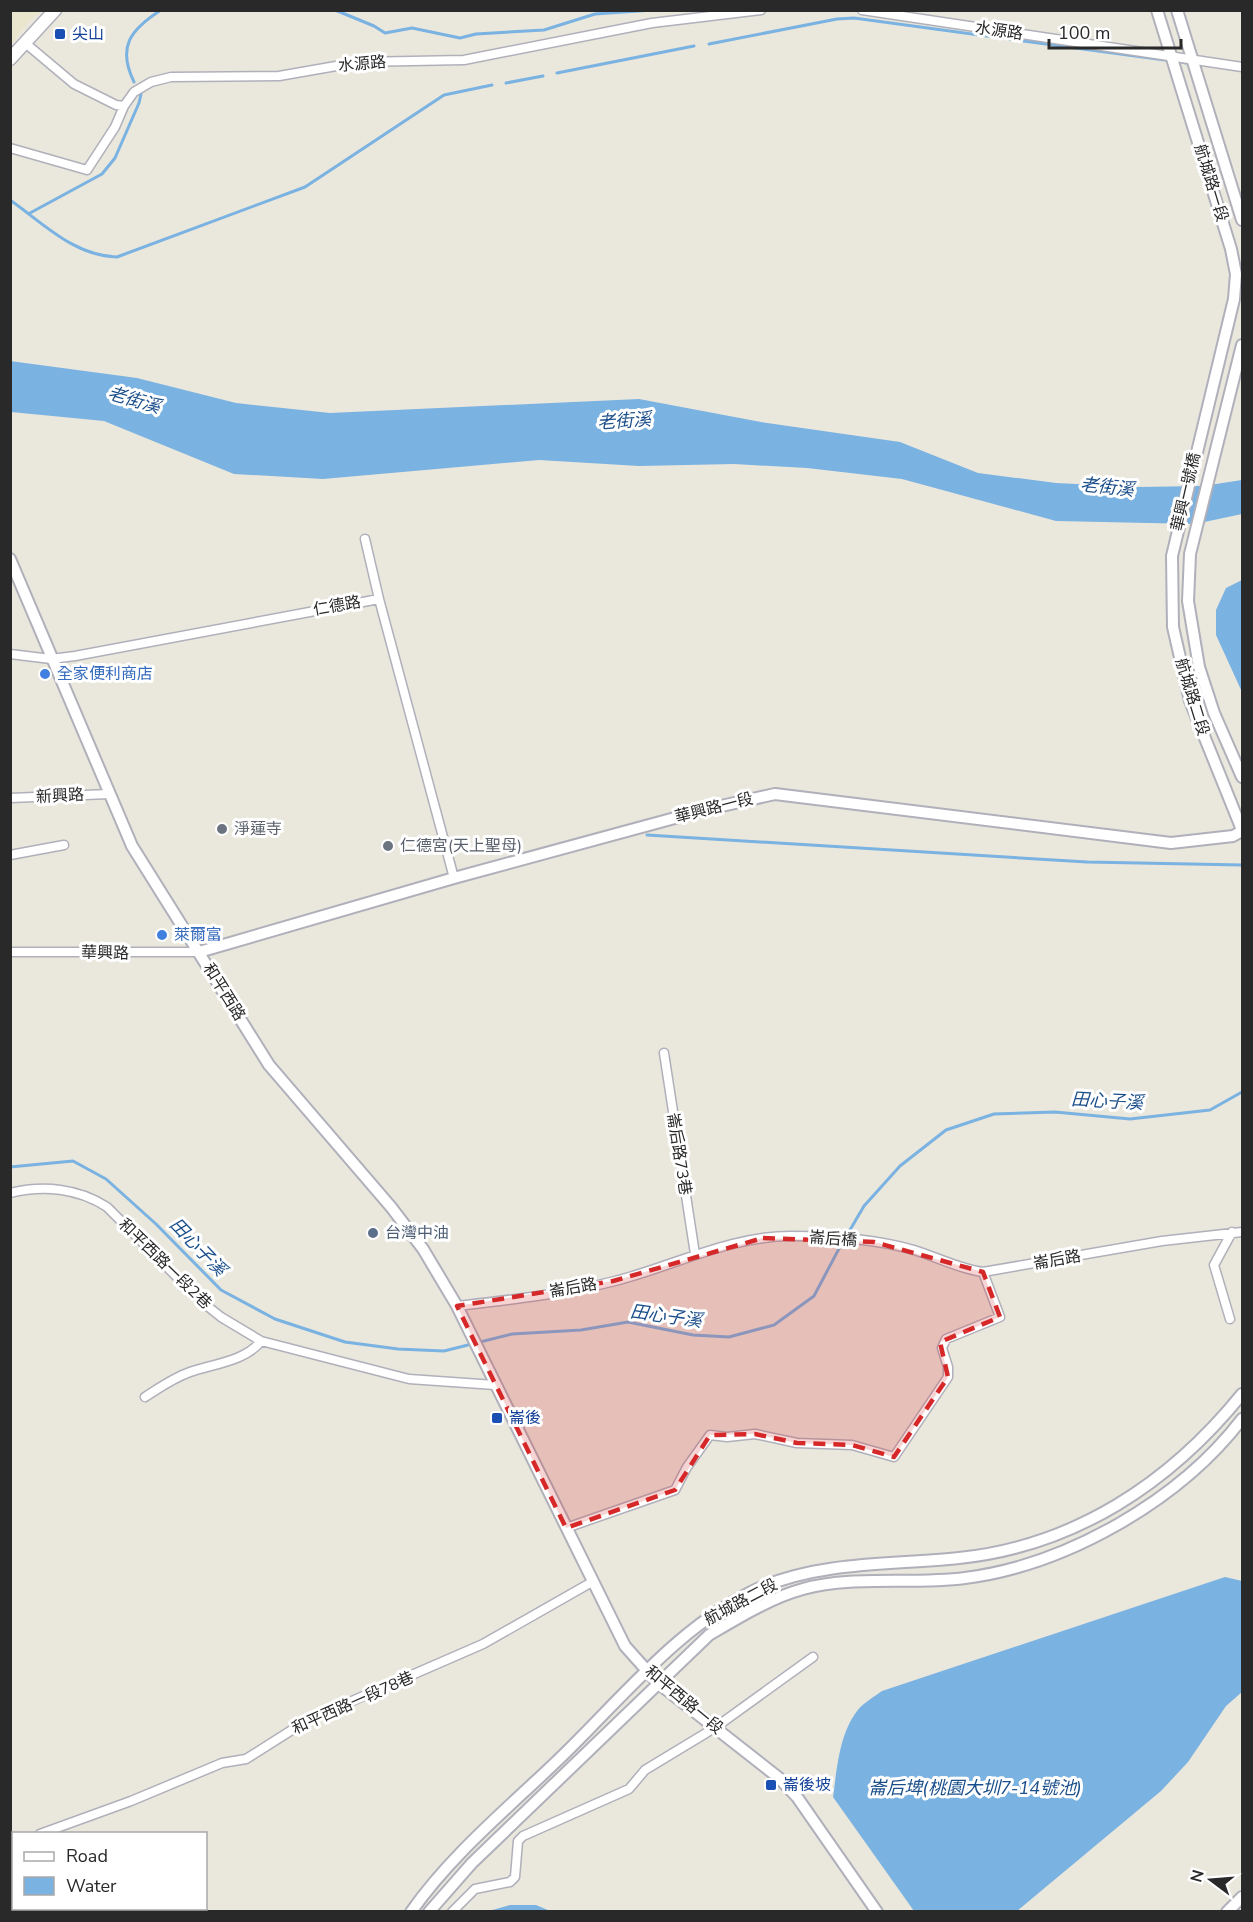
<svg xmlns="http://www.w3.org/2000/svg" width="1253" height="1922" viewBox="0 0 1253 1922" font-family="'Nunito Sans','Noto Sans TC',sans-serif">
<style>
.education{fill:#eae6ce}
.water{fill:#7ab2e1}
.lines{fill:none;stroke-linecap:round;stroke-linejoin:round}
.stream{stroke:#7ab2e1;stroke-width:3}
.minor-casing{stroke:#b0b0bb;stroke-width:11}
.tertiary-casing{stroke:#b0b0bb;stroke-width:14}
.secondary-casing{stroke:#b0b0bb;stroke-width:15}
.minor{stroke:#fff;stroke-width:8}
.tertiary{stroke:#fff;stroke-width:10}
.secondary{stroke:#fff;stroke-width:12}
.marked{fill:#d62828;fill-opacity:0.2;stroke:#d62828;stroke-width:4.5;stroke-dasharray:12 8;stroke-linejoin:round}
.transit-dot{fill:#1a4fb4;stroke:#fff;stroke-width:2}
.shop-dot{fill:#3f7fe0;stroke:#fff;stroke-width:2}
.worship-dot{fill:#6b7280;stroke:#fff;stroke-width:2}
.service-dot{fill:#5c6f8a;stroke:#fff;stroke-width:2}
.labels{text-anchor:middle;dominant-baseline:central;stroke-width:6;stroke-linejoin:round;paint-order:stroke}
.street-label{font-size:16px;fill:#292929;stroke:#fff}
.transit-label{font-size:16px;fill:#164399;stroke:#fff;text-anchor:start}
.shop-label{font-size:16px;fill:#366cbe;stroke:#fff;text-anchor:start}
.worship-label{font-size:16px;fill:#5b616d;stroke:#fff;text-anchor:start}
.service-label{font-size:16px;fill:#4e5e75;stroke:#fff;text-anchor:start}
.water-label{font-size:18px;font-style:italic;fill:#1b4f8b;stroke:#fff}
</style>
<rect width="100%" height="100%" fill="#eae7dd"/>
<!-- education -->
<path class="education" d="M11,10L42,11L29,21L11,45Z"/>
<!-- water -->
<path class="water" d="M10,361L137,378L236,403L330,413L639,399L761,422L900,442L978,473L1056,483L1137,487L1203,486L1242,480V514L1195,524L1056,521L902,479L807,468L734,464L639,466L539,460L323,479L234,474L104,421L11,412Z
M1242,580V692L1216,635V610L1226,588Z
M1225,1577L1242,1581V1692L1226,1706L1188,1762L1161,1791L1017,1911H914L833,1797C837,1769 839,1735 857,1711C863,1703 874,1697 882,1691Z
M510,1905H536L550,1911H489Z"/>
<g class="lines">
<!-- stream -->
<path class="stream" d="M335,10L374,26L385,33L412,28L460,38L476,34L544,30L595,14L653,10
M709,44L837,19L854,18L1165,60
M1182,62L1186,63
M557,73L694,46
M134,82C117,47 130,30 161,10
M506,83L543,76
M10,200C43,223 74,256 117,257L305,187L444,95L492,85
M30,213L102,174L115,158L139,103L141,94
M647,835L1087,862L1242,865
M10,1167L73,1161L106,1179L156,1224L221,1290L275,1319L345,1342L398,1349L444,1351L512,1334L581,1330L628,1322L693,1335L729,1337L774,1325L814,1296L843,1241
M847,1235L864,1206L900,1166L946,1130L994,1114L1055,1112L1130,1119L1210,1110L1242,1092"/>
<!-- minor casing -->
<g class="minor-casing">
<path id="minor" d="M862,10L1242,67
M24,42L74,84L116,105L124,106
M10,148L87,170L115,127L124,106L134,92L151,82L171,77L279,76L359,62L464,60L652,23L761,10
M365,539L379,599
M10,654L51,659L75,656L379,599L454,878
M10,798L109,794
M10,855L64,845
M10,952H199
M664,1053L695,1254
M10,1193C43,1185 78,1188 107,1207L201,1301L221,1317L261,1341L409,1379L495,1385
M457,1306C509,1300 564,1294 615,1281C674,1266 729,1236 791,1236C831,1236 876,1239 914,1250C937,1257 959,1269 983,1272L1162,1241L1242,1232
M1230,1319L1214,1265L1232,1232
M145,1397C159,1388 173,1378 190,1372C213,1364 246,1361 261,1341
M566,1528L675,1490L687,1467L710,1435L727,1437L755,1434L797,1443L852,1445L894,1457L948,1377V1367L942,1348L946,1339L1000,1317L983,1272
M40,1834L131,1801L222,1763L246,1759L306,1721L483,1644L592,1582
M10,1844L14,1843
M452,1912L475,1889L510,1882L515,1877L518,1841L523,1836L629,1789L645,1770L716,1727L813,1657"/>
</g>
<!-- tertiary casing -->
<g class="tertiary-casing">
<path id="tertiary" d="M1157,10L1231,249L1236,274L1234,299L1172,556L1173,627L1190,701L1242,830
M1177,10L1242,220
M1242,345L1190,554L1188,601L1199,667L1214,713L1242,777
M10,559L132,846L269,1065L391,1207L423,1249L457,1306L625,1646L658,1683L779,1778L797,1797L877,1912
M199,952L454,878L708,809L775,794L1171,843L1233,836L1242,831
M411,1912C451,1855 507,1809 557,1761C620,1701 680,1623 762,1587C824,1561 893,1565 959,1558C1075,1546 1170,1483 1242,1394
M429,1912L472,1863L709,1635C738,1618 770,1598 803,1589C855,1575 912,1585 965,1578C1067,1565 1180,1500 1242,1419
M1227,1912L1242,1897"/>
</g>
<!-- secondary casing -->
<g class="secondary-casing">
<path id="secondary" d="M10,59L55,10"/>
</g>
<!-- minor -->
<use href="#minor" class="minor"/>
<!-- tertiary -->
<use href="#tertiary" class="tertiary"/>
<!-- secondary -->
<use href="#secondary" class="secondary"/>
</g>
<!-- marked area -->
<path class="marked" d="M763,1238L874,1242L983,1272L1000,1317L940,1342L948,1377L894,1457L852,1445L797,1443L755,1434L710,1435L675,1490L566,1528L457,1306L613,1281Z"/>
<!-- markers -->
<g class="transit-dot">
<rect x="54" y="28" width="12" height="12" rx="3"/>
<rect x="491" y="1412" width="12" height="12" rx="3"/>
<rect x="765" y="1779" width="12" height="12" rx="3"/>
</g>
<g class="shop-dot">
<circle cx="45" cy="674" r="6"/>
<circle cx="162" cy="935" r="6"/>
</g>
<g class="worship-dot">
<circle cx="222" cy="829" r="6"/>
<circle cx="388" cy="846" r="6"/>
</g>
<circle class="service-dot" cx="373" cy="1233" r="6"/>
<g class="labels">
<!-- street labels -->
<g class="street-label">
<text transform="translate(999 31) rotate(8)">水源路</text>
<text transform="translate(362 64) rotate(-5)">水源路</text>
<text transform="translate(1211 183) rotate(73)">航城路一段</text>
<text transform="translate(1186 492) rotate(-77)">華興一號橋</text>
<text transform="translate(337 606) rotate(-10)">仁德路</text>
<text transform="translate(1192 697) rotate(73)">航城路二段</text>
<text transform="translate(60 796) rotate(-3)">新興路</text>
<text transform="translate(714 808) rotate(-14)">華興路一段</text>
<text transform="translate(105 953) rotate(1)">華興路</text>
<text transform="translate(224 992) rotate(58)">和平西路</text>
<text transform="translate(679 1154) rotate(81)">崙后路73巷</text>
<text transform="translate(833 1239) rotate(4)">崙后橋</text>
<text transform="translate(1057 1260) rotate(-10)">崙后路</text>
<text transform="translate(165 1264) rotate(44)">和平西路一段2巷</text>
<text transform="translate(573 1288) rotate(-10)">崙后路</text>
<text transform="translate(741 1602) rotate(-28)">航城路二段</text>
<text transform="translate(684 1700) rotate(40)">和平西路一段</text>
<text transform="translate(353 1703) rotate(-24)">和平西路一段78巷</text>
</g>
<!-- transit labels -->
<g class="transit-label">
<text x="72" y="34">尖山</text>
<text x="509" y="1418">崙後</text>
<text x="783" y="1785">崙後坡</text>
</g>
<!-- shop labels -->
<g class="shop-label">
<text x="57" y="674">全家便利商店</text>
<text x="174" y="935">萊爾富</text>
</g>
<!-- worship labels -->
<g class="worship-label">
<text x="234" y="829">淨蓮寺</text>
<text x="400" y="846">仁德宮(天上聖母)</text>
</g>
<!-- service labels -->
<g class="service-label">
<text x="385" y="1233">台灣中油</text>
</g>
<!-- water labels -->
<g class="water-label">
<text transform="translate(134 400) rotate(16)">老街溪</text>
<text transform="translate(624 421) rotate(-4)">老街溪</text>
<text transform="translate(1107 487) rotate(6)">老街溪</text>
<text transform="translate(1107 1101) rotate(3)">田心子溪</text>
<text transform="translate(198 1247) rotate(46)">田心子溪</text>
<text transform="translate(666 1316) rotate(8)">田心子溪</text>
<text x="975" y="1788">崙后埤(桃園大圳7-14號池)</text>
</g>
</g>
<!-- border -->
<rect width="1253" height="1922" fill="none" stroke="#292929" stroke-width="24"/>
<!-- legend -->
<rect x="12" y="1832" width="195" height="78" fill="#ffffff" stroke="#a9a9a9" stroke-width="1.5"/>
<rect x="24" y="1852" width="30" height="9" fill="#ffffff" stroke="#a9a9a9" stroke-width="1.5"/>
<text x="66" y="1862" font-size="18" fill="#292929">Road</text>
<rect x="24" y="1877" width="30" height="18" fill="#7ab2e1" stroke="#a9a9a9" stroke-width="1.5"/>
<text x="66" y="1892" font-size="18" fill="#292929">Water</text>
<!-- north arrow -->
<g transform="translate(1211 1880) rotate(286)" stroke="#ffffff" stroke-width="4.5" paint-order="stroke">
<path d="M0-4.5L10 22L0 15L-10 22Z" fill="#292929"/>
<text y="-9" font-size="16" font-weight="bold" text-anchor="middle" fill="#292929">N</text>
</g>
<!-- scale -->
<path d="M1049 39v9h132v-9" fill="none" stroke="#292929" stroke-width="3"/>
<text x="1058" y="39" font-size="18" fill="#292929" stroke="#ffffff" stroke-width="4.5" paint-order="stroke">100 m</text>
</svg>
